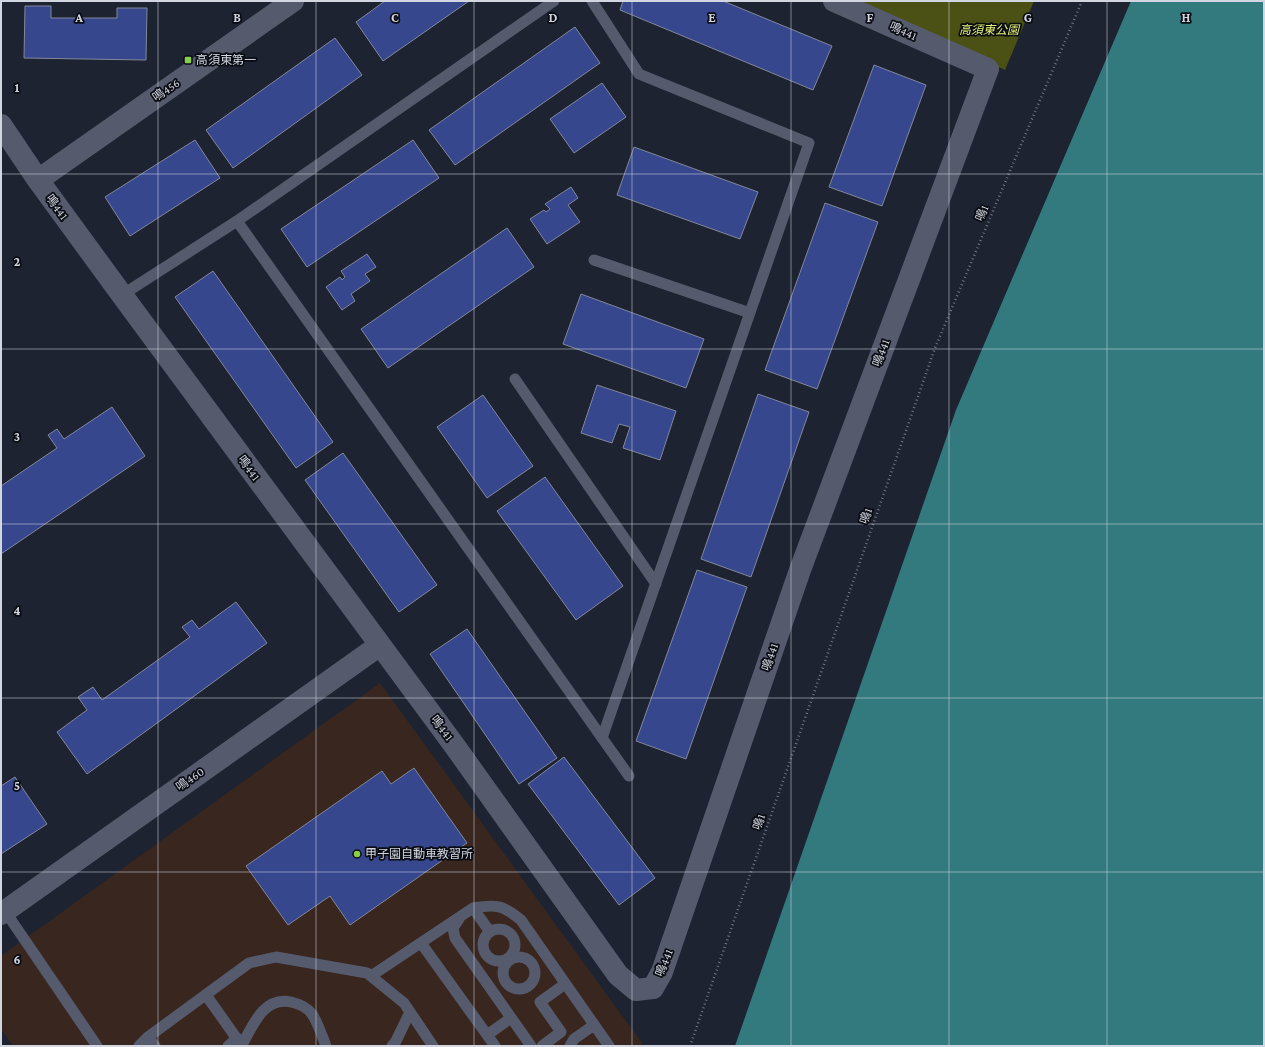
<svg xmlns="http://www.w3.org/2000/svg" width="1265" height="1047" viewBox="0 0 1265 1047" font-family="'Crimson Pro','Noto Sans JP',serif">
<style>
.commercial{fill:#38261f}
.green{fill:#4b5014}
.water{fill:#327a7e}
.building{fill:#37478e;stroke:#82889b}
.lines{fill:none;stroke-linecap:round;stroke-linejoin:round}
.path{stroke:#717582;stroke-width:2.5;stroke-dasharray:1 3;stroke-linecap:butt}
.lane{stroke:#555b6c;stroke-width:11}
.street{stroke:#555b6c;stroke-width:22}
.grid{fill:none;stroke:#d2d6e0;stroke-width:1;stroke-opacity:0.55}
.poi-dot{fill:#88cf49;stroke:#0a0c13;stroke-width:1.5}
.labels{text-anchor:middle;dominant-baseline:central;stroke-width:3.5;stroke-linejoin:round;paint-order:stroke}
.park-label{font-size:12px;font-style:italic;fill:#e2ef74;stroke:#0a0c13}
.street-label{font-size:12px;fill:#d2d6e0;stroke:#0a0c13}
.poi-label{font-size:12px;fill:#d2d6e0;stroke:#0a0c13;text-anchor:start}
.grid-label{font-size:13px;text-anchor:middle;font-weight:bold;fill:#d2d6e0;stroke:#0a0c13;stroke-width:3.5;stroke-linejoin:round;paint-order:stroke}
</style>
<rect width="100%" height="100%" fill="#1e2331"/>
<!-- commercial -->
<path class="commercial" d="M380,683L642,1043L641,1046H13L1,1029V956Z"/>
<!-- green -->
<path class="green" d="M857,1H1034L1005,70Z"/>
<!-- water -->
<path class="water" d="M1131,1H1264V1046H735L956,410Z"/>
<!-- building -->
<path class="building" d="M385,1H469L383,61L356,22Z
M623,1H723L832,46L813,90L620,10Z
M25,6H51V18H117V8H147L146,60L24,58Z
M575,27L600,63L455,165L429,130Z
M335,38L362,75L233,168L206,130Z
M874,65L926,85L882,206L829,187Z
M602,83L626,117L574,153L550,119Z
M195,140L220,178L130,236L105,197Z
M413,140L439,178L307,267L281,229Z
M634,147L758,192L740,239L617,195Z
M571,187L578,198L568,205L580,222L547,244L530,219L544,210L546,212L550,209L545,204Z
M825,203L878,222L817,389L765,370Z
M507,228L534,267L388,368L361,329Z
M367,254L376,267L365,274L370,281L351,294L355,301L342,310L326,287L340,277L342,280L345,277L341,271Z
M213,271L333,442L296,468L175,297Z
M581,294L704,339L686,388L563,344Z
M597,385L676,411L660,460L623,448L630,427L619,424L612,443L581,433Z
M758,394L809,412L751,577L701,559Z
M483,395L533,466L487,498L437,427Z
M112,407L145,456L1,554V486L57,448L48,435L57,429L64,439Z
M343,453L437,585L399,612L305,480Z
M545,477L623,586L576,620L497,511Z
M697,570L747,587L686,759L636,741Z
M236,602L267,643L87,774L57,732L87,710L78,697L93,687L102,700L190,637L182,627L192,620L199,629Z
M467,629L557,758L519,784L430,654Z
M564,757L655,878L619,905L528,784Z
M414,768L467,843L350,925L330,896L288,925L246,866L382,771L391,784Z
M15,777L47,824L1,854V786Z"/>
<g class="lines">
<!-- path -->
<path class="path" d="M690,1046L935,348L1082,1"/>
<!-- lane -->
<path class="lane" d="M592,1L639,74L809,143L602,738
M237,221L554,1
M594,260L750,313
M122,295L237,221L629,776
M515,379L656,584
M473,908L490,932
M5,911L97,1046
M459,919L453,928L455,938L531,1046
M483 945a16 16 0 1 1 32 0a16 16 0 1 1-32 0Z
M421,943L495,1046
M503 973a16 16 0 1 1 32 0a16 16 0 1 1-32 0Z
M371,976L473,908C496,904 503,905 521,920L609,1046
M206,995L242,1046
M487,1035L511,1018
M148,1037L155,1046
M242,1045C253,1025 264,996 291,1002C300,1004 307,1007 312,1014C318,1023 322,1036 326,1046
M139,1046L148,1037L249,963L276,957L367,973L404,1003L433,1046
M228,1046L237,1038
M392,1046L396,1041L410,1012
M542,1046L561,1032L540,1002L565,984
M570,1046L574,1039L594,1025"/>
<!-- street -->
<path class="street" d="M1,125L38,180L122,295L454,745L618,975L636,990L653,988L662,972L800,570L988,69L834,1
M38,180L293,1
M1,914L380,645"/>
</g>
<!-- grid -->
<path class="grid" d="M158,1V1046M316,1V1046M474,1V1046M632,1V1046M791,1V1046M949,1V1046M1107,1V1046M1,174H1264M1,349H1264M1,524H1264M1,698H1264M1,872H1264"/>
<!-- markers -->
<g class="poi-dot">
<rect x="184" y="56" width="8" height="8" rx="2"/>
<circle cx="357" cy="854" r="4"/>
</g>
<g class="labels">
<!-- park labels -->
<g class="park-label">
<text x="989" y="30">高須東公園</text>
</g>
<!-- street labels -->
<g class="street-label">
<text transform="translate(903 31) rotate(24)">鳴441</text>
<text transform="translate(166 90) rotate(-35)">鳴456</text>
<text transform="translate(57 207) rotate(54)">鳴441</text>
<text transform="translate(982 213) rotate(-67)">鳴1</text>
<text transform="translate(881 353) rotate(-69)">鳴441</text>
<text transform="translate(249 468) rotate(54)">鳴441</text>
<text transform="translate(866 516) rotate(-71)">鳴1</text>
<text transform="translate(770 657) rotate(-71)">鳴441</text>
<text transform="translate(442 728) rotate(53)">鳴441</text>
<text transform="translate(190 779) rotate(-35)">鳴460</text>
<text transform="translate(759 822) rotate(-71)">鳴1</text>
<text transform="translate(664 963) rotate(-68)">鳴441</text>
</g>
<!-- poi labels -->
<g class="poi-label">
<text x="196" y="60">高須東第一</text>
<text x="365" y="854">甲子園自動車教習所</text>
</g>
</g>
<g class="grid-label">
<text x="79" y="22">A</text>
<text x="237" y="22">B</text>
<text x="395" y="22">C</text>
<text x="553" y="22">D</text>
<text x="712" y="22">E</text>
<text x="870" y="22">F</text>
<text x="1028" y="22">G</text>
<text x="1186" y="22">H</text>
<text x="17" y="92">1</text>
<text x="17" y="266">2</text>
<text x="17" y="441">3</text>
<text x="17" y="615">4</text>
<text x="17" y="790">5</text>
<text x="17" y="964">6</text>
</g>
<!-- border -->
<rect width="1265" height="1047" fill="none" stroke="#d2d6e0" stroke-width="4"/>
</svg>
